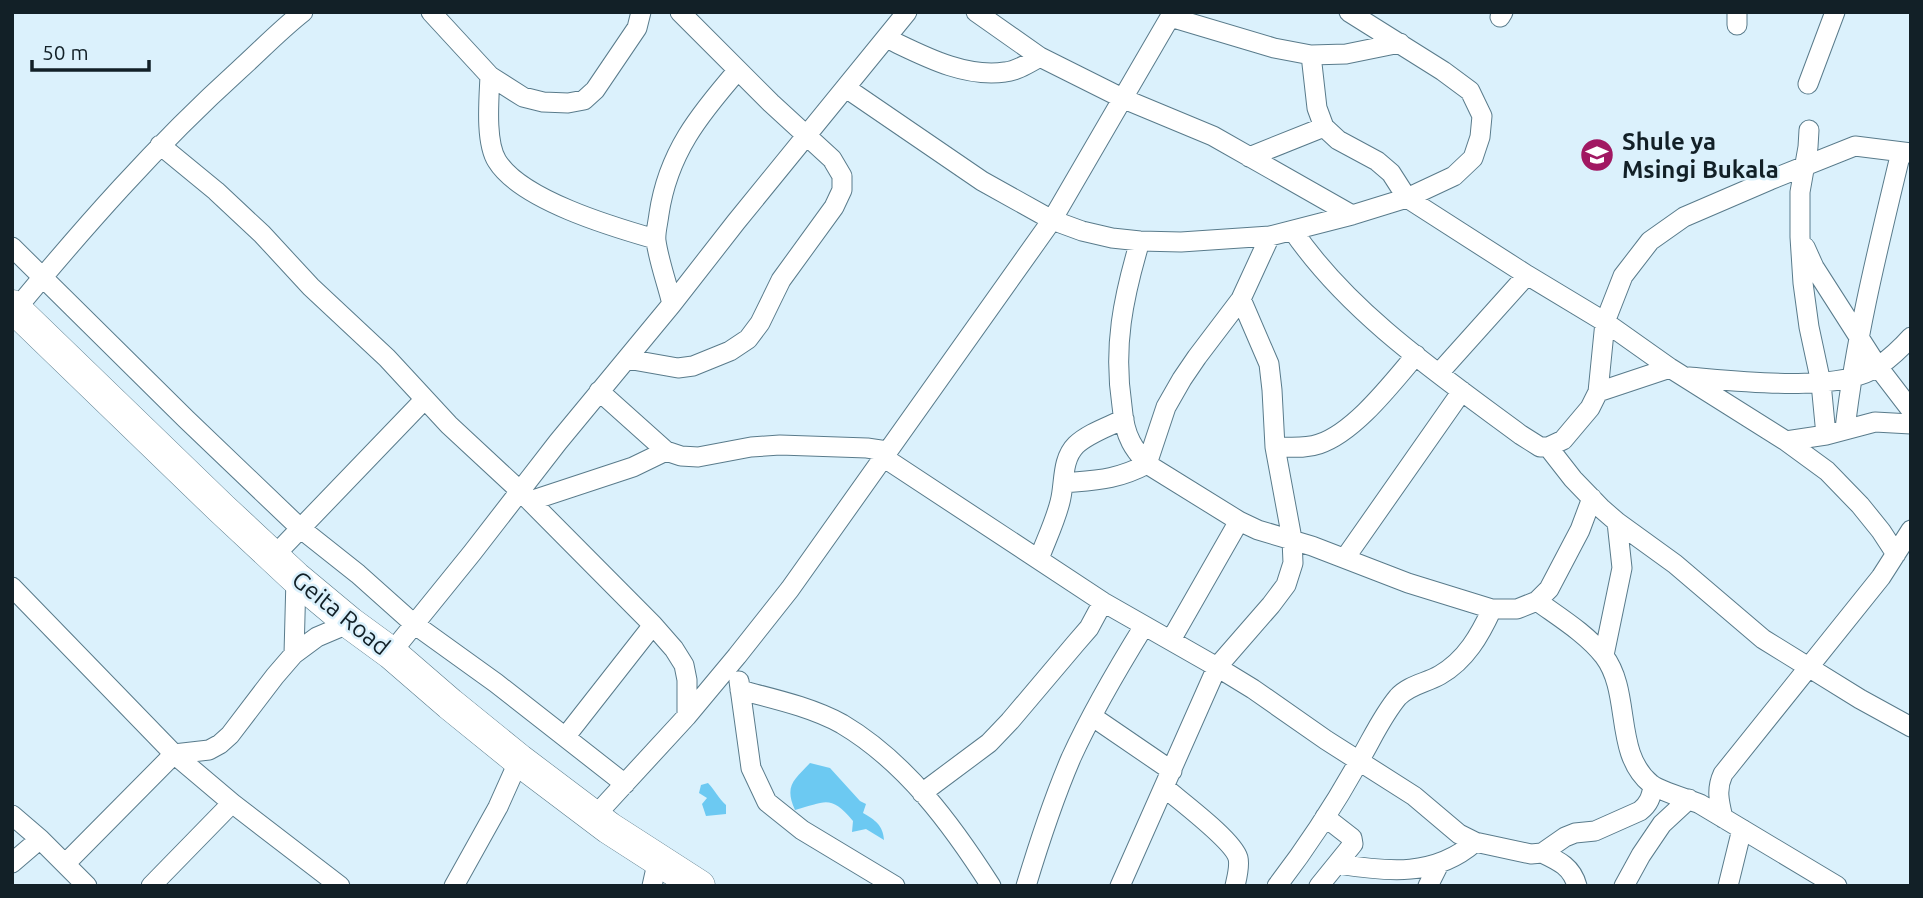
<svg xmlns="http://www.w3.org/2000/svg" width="1923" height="898" viewBox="0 0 1923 898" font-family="Ubuntu,sans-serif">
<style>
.water{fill:#6cc9f2}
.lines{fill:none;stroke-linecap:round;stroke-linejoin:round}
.minor-casing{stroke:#597b8b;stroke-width:21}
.trunk-casing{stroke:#597b8b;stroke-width:33}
.minor{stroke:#fff;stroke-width:19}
.trunk{stroke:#fff;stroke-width:32}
.labels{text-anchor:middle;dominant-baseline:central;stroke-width:5;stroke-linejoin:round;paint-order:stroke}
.poi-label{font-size:24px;font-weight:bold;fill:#122027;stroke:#dbf1fc;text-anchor:start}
.street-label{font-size:24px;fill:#122027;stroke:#dbf1fc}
</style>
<rect width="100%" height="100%" fill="#dbf1fc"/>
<!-- water -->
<path class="water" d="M810,763L830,768L860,801L866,804L863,813C875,820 883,825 884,840L866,829L852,832L853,821C830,794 826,802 795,810C784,786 794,780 810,763Z
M708,783C715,790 718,798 726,805V814L706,816L702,804L707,798L699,793L701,785Z"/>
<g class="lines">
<!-- minor casing -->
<g class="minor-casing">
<path id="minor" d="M431,12L490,76L523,97L543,102L568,103L584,100L595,90L637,28L641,12
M976,12L1040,57L1124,99L1213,136L1352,215
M1170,17L1274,48L1311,55L1346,54L1400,43
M1500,17L1503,12
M1737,25V12
M886,38C922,55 963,78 1005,72C1017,71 1029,63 1040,57
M1311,55L1317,108L1324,127L1338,140L1377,161L1391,173L1407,198L1527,275L1605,322L1670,368L1786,441L1827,471L1860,505L1881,531L1896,554
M490,76C489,99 485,142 497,161C521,200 613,227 655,239
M1808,84L1835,12
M846,88L982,181L1052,220L1082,231L1112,238L1140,241L1181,242L1270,236L1352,215L1407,198L1454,176L1473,158L1480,137L1482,116L1470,91L1443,71L1349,12
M1809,130L1808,147L1800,192V237L1803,283L1809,327L1821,383L1826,435
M160,145L216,191L262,234L311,287L387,358L449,425L519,490L653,625L674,649L684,665L687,680V716
M1249,157L1324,127
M1293,231C1350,314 1440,375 1521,435L1540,447H1548L1563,440L1590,408L1598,392L1605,322L1623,276L1650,241L1684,217L1770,180L1855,146L1911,153
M1140,241C1123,298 1113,347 1122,406C1123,418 1125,431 1131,442C1135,450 1141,457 1147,464L1239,521L1258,530L1312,546L1408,583L1492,609H1517L1537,601L1549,589L1580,530L1592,498
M12,247L186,419L300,528L358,574L414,624L496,683L625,784
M1805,247L1814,267L1878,367L1911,410
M672,304C667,283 659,262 656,241C655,233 658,223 659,214C668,153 699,115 738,70
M12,314C83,228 156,145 239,70C260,51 280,30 303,12
M627,359L678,368L693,366L730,351L748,339L760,323L781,280L834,207L842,190V176L832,159L771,103L680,12
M1439,373L1527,275
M1689,377C1737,381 1839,394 1879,366C1890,358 1902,347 1911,337
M599,391L666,451L681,456L698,457L751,447L780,445L867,448L887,451
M1598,392L1670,368
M1845,429C1856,335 1879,244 1901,152
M1786,441L1826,435L1875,422L1911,424
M1275,447C1290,447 1305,449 1319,444C1355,432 1392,383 1416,355
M1548,447L1573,479L1602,509L1617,522L1675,564L1763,639L1860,699L1911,727
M883,457L1103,602L1217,667L1253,689L1326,740L1414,796L1459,834L1475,842L1531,854L1542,853L1565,837L1575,833L1595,831L1640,811C1649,804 1651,797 1653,787
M1064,483C1096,480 1117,480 1147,464L1166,407L1182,379L1197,357L1241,299L1270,236
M530,501L633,467L666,451
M273,557L424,400
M1345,558L1462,391
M1039,559C1046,540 1055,522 1060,502C1065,484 1061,460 1076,445C1089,433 1108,427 1124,419
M12,587L174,754L232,803L340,886
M1537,601C1559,617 1587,634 1604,656C1632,693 1613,753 1651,784C1659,791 1688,799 1700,804L1837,886
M1171,640L1239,521
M391,653L472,553L558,442L672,304L736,222L907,12
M294,654L296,578
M1604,655L1622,568L1617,522
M739,681L751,768L767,802L802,830L895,886
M740,690C774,699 811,707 842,724C906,762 952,825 991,886
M1093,717L1172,771
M566,736L653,625
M1164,787C1180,801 1233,840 1238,858C1240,866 1237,877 1235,886
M922,793L989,743L1010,721L1076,643L1089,628L1103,602
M12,815L40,839L87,886
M594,817L687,716L737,656L790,589L1052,220L1173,12
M1723,818C1719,801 1716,789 1723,774L1881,577L1911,530
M1542,853C1559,861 1572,867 1577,886
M12,863L40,839
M65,864L174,754L209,750L220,744L230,735L275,676L294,654L317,637L350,623
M1338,864C1388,872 1435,877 1475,842
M151,886L232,803
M454,886L498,807L519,760
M652,886L658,859
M1026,886C1039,843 1053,800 1071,758C1092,712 1118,668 1144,626
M1120,886L1217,667L1271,605L1286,585L1293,563L1292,539L1275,447L1272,390L1269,364L1241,299
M1277,886C1307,847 1335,804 1359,761C1372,739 1382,716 1398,697C1409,685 1426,683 1440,675C1466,660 1480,635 1492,609
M1319,886L1353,844L1352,838L1325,817
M1428,886L1439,864
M1624,886L1641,855L1662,824L1689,799
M1728,886L1742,829"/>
</g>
<!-- trunk casing -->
<g class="trunk-casing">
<path id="trunk" d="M12,306L221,508L296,578L350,623L391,653L450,704L519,760L609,828L699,886"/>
</g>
<!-- minor -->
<use href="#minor" class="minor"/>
<!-- trunk -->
<use href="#trunk" class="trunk"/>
</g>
<!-- icons -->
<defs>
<g id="school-disc" transform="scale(1.75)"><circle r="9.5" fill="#a11862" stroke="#dbf1fc"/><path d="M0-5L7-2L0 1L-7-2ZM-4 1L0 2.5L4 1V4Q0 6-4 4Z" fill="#fff"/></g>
</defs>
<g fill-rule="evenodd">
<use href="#school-disc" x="1597" y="155"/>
</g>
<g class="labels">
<!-- poi labels -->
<g class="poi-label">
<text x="1622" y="141">Shule ya<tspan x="1622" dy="28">Msingi Bukala</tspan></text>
</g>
<!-- street labels -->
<g class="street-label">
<text transform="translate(341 613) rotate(39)">Geita Road</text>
</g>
</g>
<!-- border -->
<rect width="1923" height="898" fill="none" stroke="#122027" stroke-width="28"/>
<!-- scale -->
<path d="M32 60v10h117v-10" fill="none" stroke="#122027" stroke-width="3.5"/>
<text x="42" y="60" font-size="21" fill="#122027" stroke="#dbf1fc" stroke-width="5" paint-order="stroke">50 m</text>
</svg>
